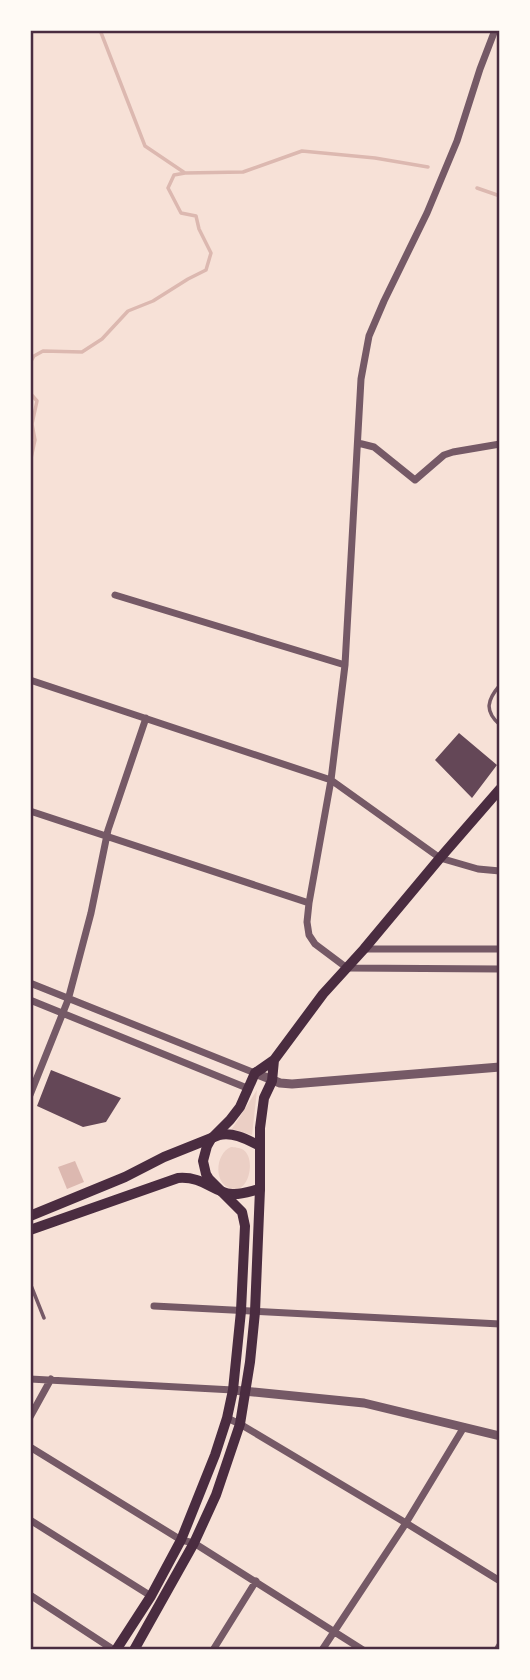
<svg xmlns="http://www.w3.org/2000/svg" width="530" height="1680" viewBox="0 0 530 1680" font-family="'Roboto Serif',serif">
<style>
.green{fill:#ebcfc5}
.water{fill:#dcb8b0}
.lines{fill:none;stroke-linecap:round;stroke-linejoin:round}
.stream{stroke:#dcb8b0;stroke-width:3.5}
.building{fill:#644757}
.service{stroke:#755966;stroke-width:3.5}
.minor{stroke:#755966;stroke-width:7}
.tertiary{stroke:#755966;stroke-width:9}
.primary{stroke:#4a2c40;stroke-width:10}
.trunk{stroke:#4a2c40;stroke-width:10}
.neatline{fill:none;stroke:#4a2c40;stroke-width:2.5}
</style>
<rect width="100%" height="100%" fill="#f7e1d7"/>
<!-- green -->
<path class="green" d="M257,1090L252,1135L232,1129Z
M231,1147C234,1147 240,1148 242,1149C256,1156 250,1190 235,1189C213,1188 214,1154 231,1147Z"/>
<!-- water -->
<path class="water" d="M75,1161L84,1182L67,1189L58,1167Z"/>
<g class="lines">
<!-- stream -->
<path class="stream" d="M100,30L145,146L185,173L243,172L302,151L375,158L428,167
M477,188L500,196
M30,363L34,356L43,351L82,352L102,339L128,311L153,301L188,279L206,270L211,253L199,229L196,216L181,213L168,188L174,175L185,173
M30,393L37,401L32,424L35,440L30,463"/>
</g>
<!-- building -->
<path class="building" d="M459,733L497,765L472,798L435,760Z
M51,1070L121,1098L106,1122L83,1127L37,1106Z"/>
<g class="lines">
<!-- service -->
<path class="service" d="M500,685C487,700 484,711 500,725
M30,1283L44,1318"/>
<!-- minor -->
<path class="minor" d="M495,30L480,69L457,141L427,213L384,301L369,336L361,379L345,665L331,780L309,903L307,922L309,935L315,944L347,968L500,969
M358,443L374,447L415,480L444,455L453,452L500,444
M115,595L345,665
M30,680L331,780L440,858L478,869L500,871
M30,811L309,903
M364,949H500
M30,983L255,1073
M30,1000L247,1088
M30,1095L68,1000L91,913L108,830L146,718
M154,1306L500,1324
M30,1379L233,1390
M30,1417L51,1379
M227,1418L240,1424L406,1523L500,1581
M30,1447L181,1540L194,1543L363,1650
M30,1520L151,1596
M30,1595L114,1650
M213,1650L256,1581
M322,1650L406,1523L464,1427
M497,1650L500,1645"/>
<!-- tertiary -->
<path class="tertiary" d="M255,1073L280,1083L292,1084L500,1067
M233,1390L364,1403L500,1436"/>
<!-- primary -->
<path class="primary" d="M30,1216L125,1177L164,1157L219,1135C234,1132 246,1139 260,1146
M30,1230L178,1178C204,1176 212,1192 232,1194C241,1195 251,1191 260,1189"/>
<!-- trunk -->
<path class="trunk" d="M116,1650L151,1596L181,1540L215,1455L227,1418L233,1390L241,1311L245,1226L242,1212L209,1179L206,1174L203,1161L207,1146L211,1139L230,1120L240,1107L255,1073L274,1060L323,994L364,949L440,858L500,789
M134,1650L194,1543L216,1495L240,1424L250,1362L255,1312L260,1189V1128L264,1098L272,1081L274,1060"/>
</g>
<!-- border -->
<rect width="530" height="1680" fill="none" stroke="#fffaf5" stroke-width="63"/>
<rect x="32" y="32" width="466" height="1616" class="neatline"/>
</svg>
